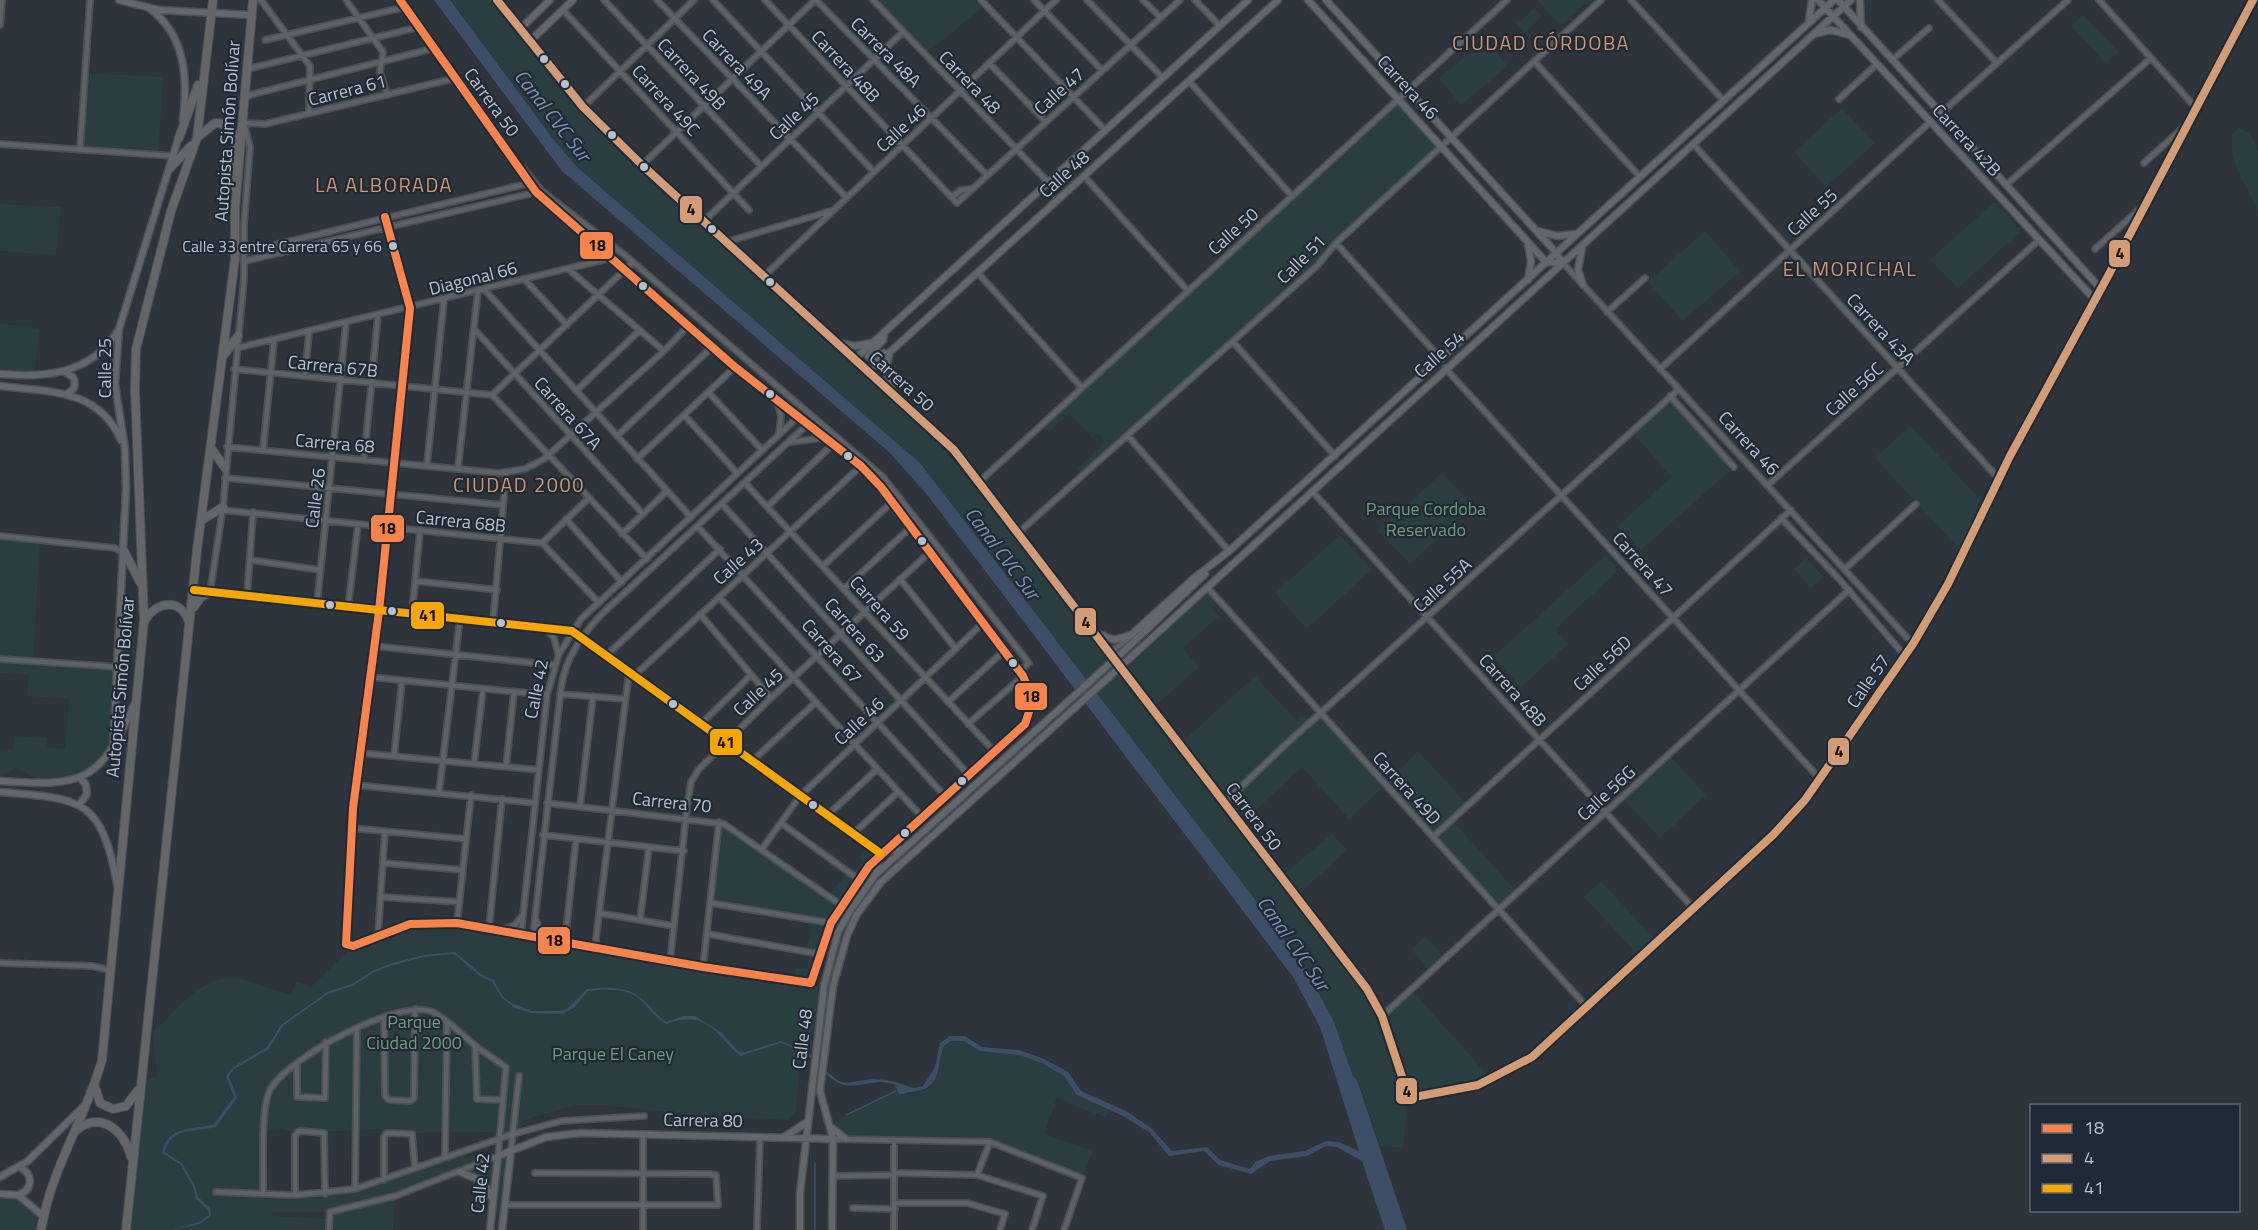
<svg xmlns="http://www.w3.org/2000/svg" width="2258" height="1230" viewBox="0 0 2258 1230" font-family="'Titillium Web',sans-serif">
<style>
.green{fill:#2a3e41}
.water{fill:#3c4f66}
.lines{fill:none;stroke-linecap:round;stroke-linejoin:round}
.stream{stroke:#3c4f66;stroke-width:1.5}
.street-casing{stroke:#4b5055;stroke-width:8}
.secondary-casing{stroke:#4b5055;stroke-width:9}
.highway-casing{stroke:#4a5057;stroke-width:10}
.street{stroke:#5d6269;stroke-width:4.5}
.secondary{stroke:#62666d;stroke-width:6}
.highway{stroke:#626669;stroke-width:8}
.secondary-bridge-casing{stroke:#4b5055;stroke-width:9;stroke-linecap:butt}
.secondary-bridge{stroke:#62666d;stroke-width:6}
.bus-1-casing{stroke:#202a36;stroke-width:12}
.bus-2-casing{stroke:#202a36;stroke-width:12}
.bus-3-casing{stroke:#202a36;stroke-width:12}
.bus-1{stroke:#f8844c;stroke-width:8}
.bus-2{stroke:#d39c74;stroke-width:8}
.bus-3{stroke:#f7a600;stroke-width:8}
.bus-dot{fill:#b8c0cb;stroke:#202a36;stroke-width:2}
.labels{text-anchor:middle;dominant-baseline:central;stroke-width:4.5;stroke-linejoin:round;paint-order:stroke}
.bus-label{font-size:16px;fill:#b8c0cb;stroke:#202a36;text-anchor:end}
.street-label{font-size:18px;fill:#b8c0cb;stroke:#202a36}
.park-label{font-size:18px;fill:#709b78;stroke:#202a36}
.neighbourhood-label{font-size:20px;letter-spacing:1.5px;fill:#d3956b;stroke:#202a36}
.water-label{font-size:20px;font-style:italic;fill:#7a92ad;stroke:#202a36}
.line-badge{stroke:#202a36;stroke-width:2}
.pale-badge-label{font-size:16px;text-anchor:middle;font-weight:bold;fill:#111}
</style>
<rect width="100%" height="100%" fill="#2d343b"/>
<!-- green -->
<path class="green" d="M450,0H497L514,28L580,109L639,167L927,431L949,455L1105,652L1125,670L1210,591L1219,601L1212,608L1219,616L1183,648L1199,667L1154,707L1181,743L1255,676L1296,720L1302,716L1310,724L1322,714L1386,784L1418,751L1468,805L1452,820L1518,893L1499,910L1385,785L1349,819L1302,767L1241,824L1282,876L1332,834L1347,850L1297,896L1354,970L1382,1016L1411,989L1491,1079L1478,1085L1409,1098L1403,1148L1380,1146L1358,1080L1353,1076L1270,919L920,463L577,167L553,139Z
M876,0H976L983,7L927,53Z
M1537,0H1590L1561,26Z
M1534,8L1542,16L1525,33L1517,24Z
M2083,15L2119,52L2106,63L2071,26Z
M1486,40L1508,66L1461,105L1439,78Z
M86,73L163,77L158,155L80,150Z
M1396,101L1439,148L1336,243L1317,266L1083,475L1077,469L1102,445L1103,438L1097,433L1093,438L1069,413L1049,432L1041,425Z
M1842,108L1875,143L1826,187L1794,152Z
M2239,128L2250,133L2258,151V211C2246,181 2230,170 2232,134Z
M1994,202L2021,231L1958,288L1930,260Z
M0,204L61,207L56,255L0,251Z
M1705,231L1740,271L1683,321L1648,282Z
M0,323L40,329L34,375L0,374Z
M1670,396L1734,467L1641,550L1618,526L1671,477L1631,431Z
M1910,426L1987,506L1964,554L1875,458Z
M1442,473L1473,506L1410,564L1378,531Z
M1340,535L1372,569L1307,629L1275,593Z
M0,536L40,540L33,662L119,668L113,749L92,770L48,785L16,768L0,777V749L13,750L14,736L47,738V747L65,749L69,699L27,696L29,675L0,673Z
M1606,555L1619,570L1555,629L1568,644L1521,687L1493,657Z
M1806,558L1824,577L1811,588L1794,569Z
M1668,754L1706,795L1660,838L1622,797Z
M719,822L828,896L852,868L856,869L864,862L859,857L869,845L880,853L841,905L819,954L818,991L810,1057L800,1056L796,1111L789,1120L693,1115L604,1105H576L522,1121V1131L493,1141V1132L387,1133L382,1132L381,1129L297,1133C286,1130 277,1125 265,1132L263,1194L295,1195L355,1189L445,1157L498,1156L511,1150L504,1214L492,1213C494,1187 481,1180 460,1172L395,1196L393,1230H329V1212H271L272,1216L327,1219V1230H126L141,1081L157,1077L153,1033C175,1012 199,977 232,978C253,979 271,991 291,994L296,981L311,987L354,945L404,926L435,921L793,982L796,968L807,969L809,953L806,952L813,920L711,903Z
M1601,881L1656,941L1639,956L1584,897Z
M1425,936L1445,958L1431,972L1411,949Z
M964,1040L980,1051L1019,1055L1042,1063L1064,1076L1084,1098L1109,1110L1106,1118L1057,1098L1044,1134L1093,1151L1082,1178L990,1142L846,1139L830,1125L877,1098L896,1091L904,1095C910,1092 915,1093 922,1091C941,1085 939,1060 944,1046L951,1041Z
M0,1194L18,1195L43,1216L41,1230H0Z"/>
<!-- water -->
<path class="water" d="M434,0H450L553,139L577,167L920,463L1270,919L1307,972L1333,1020L1353,1076L1357,1080L1407,1230H1385L1362,1161L1337,1147L1326,1146L1307,1156L1270,1161L1251,1174L1219,1165L1204,1151L1169,1156L1149,1132L1123,1116L1077,1095L1064,1076L1042,1063L1019,1055L980,1051L964,1041H951L944,1046C936,1067 943,1089 912,1092C906,1092 905,1095 899,1094L895,1085C877,1076 859,1090 841,1084C825,1078 819,1062 806,1054C799,1050 788,1046 781,1043L740,1056C713,1031 707,1010 666,1024C654,1017 647,1005 637,997C625,988 602,989 588,991L575,1007L563,1014L531,1013L515,1008L502,998L492,982L480,976L454,954L424,957L393,965L373,973L353,986L328,994L283,1026L269,1049L234,1069L229,1076L237,1098L216,1127C196,1132 170,1127 165,1152L182,1163L195,1186L198,1197L210,1208L211,1216L200,1224L172,1230L199,1222L209,1215L208,1210L196,1199L193,1187L181,1165L162,1153C169,1123 192,1131 214,1124L234,1097L226,1076L233,1067L267,1047L281,1025L327,992L352,984L372,971L392,963L424,955L455,952L481,974L494,980L503,997L512,1003L532,1011H560L567,1009L587,989C602,987 626,986 638,996C649,1003 655,1014 666,1022L683,1016H695L722,1033L738,1051L745,1052L781,1041L809,1053L818,1065L839,1081L846,1083L872,1079L888,1080L914,1088L923,1086L935,1067L940,1043L950,1036H965L982,1047L1019,1050L1044,1059L1068,1072L1081,1091L1126,1111L1151,1128L1172,1151L1207,1147L1220,1160L1250,1169L1255,1162L1269,1156L1305,1151L1326,1141L1339,1142L1359,1151L1320,1027L1293,977L929,497L890,453L561,170Z"/>
<g class="lines">
<!-- stream -->
<path class="stream" d="M846,1115L896,1091
M815,1230V1163"/>
<!-- street casing -->
<g class="street-casing">
<path id="street" d="M261,0L310,66L309,113
M346,0L383,52L380,72L387,95
M604,0L761,166
M657,0L847,198
M713,0L874,172
M765,0L957,203L1180,0
M816,0L987,175
M873,0L1048,182
M981,0L1105,130
M1034,0L1102,70
M1087,0L1163,78
M1143,0L1161,18
M1195,0L1220,26
M1631,0L1723,100
M1938,0L1997,63
M2099,0L2196,108
M563,10L749,210
M0,25L2,0
M265,40L405,7
M1892,60L1929,28
M1534,61L1640,177
M989,63L1046,122
M247,69L419,27
M1189,81L1292,196
M246,96L435,48
M1839,99L1877,64
M583,107L694,0
M1940,114L2068,0
M0,144L174,156
M1693,144L1999,479
M80,150L90,0
M2144,163L2187,124
M642,165L815,0
M524,169L542,191L626,256L883,477L1029,663L1020,671
M1084,176L1188,291
M2006,185L2151,58
M952,197L961,190L971,189
M385,217L410,308L379,611L353,808L346,944L353,946L410,924L457,923L703,967L811,983L831,923L869,866L1025,724L1032,703L1030,692L1023,676L881,487L861,466L735,367L536,192L400,0
M704,221L903,32
M726,242L831,211
M1336,243L1441,359
M2095,249L2142,207
M245,252L530,183
M245,261L537,192
M1563,263L1913,644
M568,269L664,351
M978,273L1082,388
M764,276L1056,0
M524,279L567,325
M484,289L691,517
M1607,312L1645,278
M474,329L643,514
M1233,342L1335,456
M237,348L611,258
M1445,368L1820,779
M234,369L492,395L647,559
M1660,369L1929,123
M305,376L309,332
M576,391L640,330
M709,393L762,450
M492,395L633,262
M1670,396L1734,467
M777,401L781,416L779,434
M685,416L737,473
M617,436L712,347
M1128,436L1229,551
M790,442L823,438
M227,447L499,473L525,469L544,459L664,351L688,326
M263,450L274,340
M637,459L735,367
M364,460L378,315
M427,465L444,299
M458,468L478,290
M225,478L503,505
M979,482L1507,0
M745,483L994,751
M1768,485L2039,240
M1312,491L1693,908
M722,504L968,774
M768,506L833,444
M222,510L542,543L599,603
M1781,518L1839,579L1904,655
M566,519L622,582
M698,527L944,795
M1018,533L1317,266L1336,243L1601,0
M622,534L667,491
M0,536L115,548L124,554
M542,543L588,499
M251,560L320,570
M823,566L892,502
M1845,569L1916,504
M900,579L956,649
M415,581L497,590
M1207,587L1586,1006
M844,589L911,527
M194,590L572,631L880,853
M210,592L223,507L244,278V225L250,147L244,123L265,124L456,78
M247,597L253,512
M719,597L921,816
M317,604L346,323
M348,608L358,524
M412,613L420,530
M700,614L771,698
M493,622L506,473
M545,627L554,638L558,653
M1096,633L1367,989L1382,1016L1409,1098L1478,1085L1532,1057L1773,835L1805,800L1913,644L1964,554L2010,456L2095,300
M374,646L554,665
M1111,652L1130,637
M606,656L720,549
M0,659L119,667
M634,676L861,466
M370,677L547,695
M560,694L625,699
M948,702L1005,650
M701,724L751,675
M968,724L1023,676
M360,753L539,770
M394,756L402,681
M752,761L816,702
M474,764L483,689
M506,767L514,692
M355,785L535,803
M439,792L460,618
M1225,802L1284,746L1679,389
M547,803L724,824L841,905
M580,807L593,696
M827,816L876,770
M781,823L858,879
M351,828L466,839
M853,834L898,792
M543,835L684,851
M1433,837L1791,510
M762,849L800,796L984,622
M384,863L462,870
M382,897L459,902
M711,903L831,923
M599,913L674,926
M536,920L539,929L547,937
M640,920L649,847
M457,923L471,795
M489,928L502,799
M505,929L515,925L522,916
M521,934L547,695L559,654L581,619L800,415
M708,934L819,954
M378,935L385,831
M533,936L561,688C566,656 583,633 605,611L809,423
M565,942L576,839
M595,947L629,672
M670,961L687,807L691,782L699,769L771,698L929,553
M0,963L92,966L110,970
M703,967L719,822
M1382,1016L1849,590
M384,1018L385,1096L389,1100L410,1101L414,1098L415,1009
M475,1046L477,1099L503,1100
M297,1063V1097L325,1098L326,1042
M643,1134V1230
M833,1139L990,1142L1082,1178L1064,1230
M511,1150L519,1076
M445,1157L447,1022
M894,1173L977,1175L1043,1196L1032,1230
M977,1175L990,1142
M833,1176L894,1175
M384,1180V1137L387,1133L412,1134L415,1168
M355,1189L357,1028
M216,1192L295,1195L355,1189L513,1134L561,1121L644,1116
M263,1194C264,1170 260,1108 270,1090C287,1058 399,997 433,1012C447,1019 460,1033 472,1043C483,1052 494,1059 506,1067L498,1156L395,1196L330,1212L329,1230
M295,1195V1136L299,1131L324,1133L325,1194
M895,1203H967L1005,1214L1000,1230
M505,1205H718L716,1175L710,1174L535,1173
M853,1208L895,1209
M757,1230L760,1137
M894,1230V1140"/>
</g>
<!-- secondary casing -->
<g class="secondary-casing">
<path id="secondary" d="M119,0L159,10L251,15
M497,0L583,107L642,165L954,450L1096,633L1114,640L1131,635L1194,578L1229,551
M1308,0L1546,262L1563,263
M1326,0L1552,248L1563,263
M1818,0L2095,300L2253,0
M1838,0L2101,289
M1860,0L1861,27
M149,8C186,35 188,79 183,120
M1809,20L1812,0
M520,29L550,0
M1815,34L1831,30L1849,35
M530,41L573,0
M1538,231L1557,236L1575,234
M1582,248L1578,270L1583,285
M1528,280L1531,261L1528,245
M884,333L883,340L868,356L874,361L884,353
M840,343L855,346L871,343
M889,354L886,371L892,390
M855,359L1248,0
M869,371L1278,0
M65,372L73,377C77,385 74,391 66,394
M0,374C47,378 90,374 117,332
M0,386C49,392 98,388 121,440
M1228,552L1834,0
M1125,650L1205,574
M1130,658L1851,0
M113,749L126,490L125,449L115,384L119,329L180,133
M0,781C85,787 100,782 135,703
M0,792C81,799 101,797 117,884
M79,805L87,794L86,785L79,777
M876,873L880,853L900,849
M832,1128L846,1139
M786,1136L807,1122
M460,1172L482,1181L492,1198
M0,1177L28,1161L83,1107
M0,1194L18,1195L43,1216
M18,1195C33,1190 34,1175 20,1167
M490,1230L498,1156L546,1137L580,1133L833,1139
M502,1230L511,1150
M800,1230V1193L824,986L838,932L850,911L875,875L1044,723
M832,1230L833,1139L820,1091L833,986L847,936L857,914L881,882L1049,731"/>
</g>
<!-- highway casing -->
<g class="highway-casing">
<path id="highway" d="M199,136L215,123C247,122 232,167 234,187
M179,138L198,85
M170,168L191,146
M224,355L238,336
M211,448L225,468
M202,520L223,507
M124,551L141,584
M194,607L200,598L210,592
M145,620C157,601 181,598 189,622
M95,1087L100,1103L113,1109L126,1106L138,1090
M75,1131C100,1109 125,1131 131,1157
M41,1230C52,1166 85,1120 102,1060L144,620L135,390L136,349L171,211L197,138L213,0
M126,1230L197,550L235,259V209L253,0"/>
</g>
<!-- street -->
<use href="#street" class="street"/>
<!-- secondary -->
<use href="#secondary" class="secondary"/>
<!-- highway -->
<use href="#highway" class="highway"/>
<!-- secondary-bridge casing -->
<g class="secondary-bridge-casing">
<path id="secondary-bridge" d="M1044,723L1125,650
M1049,731L1130,658"/>
</g>
<!-- secondary-bridge -->
<use href="#secondary-bridge" class="secondary-bridge"/>
<!-- bus-1 casing -->
<g class="bus-1-casing">
<path id="bus-1" d="M385,217L410,308L379,611L353,808L346,944L353,946L410,924L457,923L703,967L811,983L831,923L869,866L1025,724L1032,703L1030,692L1023,676L881,487L861,466L735,367L536,192L400,0"/>
</g>
<!-- bus-2 casing -->
<g class="bus-2-casing">
<path id="bus-2" d="M497,0L583,107L642,165L954,450L1367,989L1382,1016L1409,1098L1478,1085L1532,1057L1773,835L1805,800L1913,644L1948,584L2010,456L2108,276L2253,0"/>
</g>
<!-- bus-3 casing -->
<g class="bus-3-casing">
<path id="bus-3" d="M194,590L572,631L880,853"/>
</g>
<!-- bus-1 -->
<use href="#bus-1" class="bus-1"/>
<!-- bus-2 -->
<use href="#bus-2" class="bus-2"/>
<!-- bus-3 -->
<use href="#bus-3" class="bus-3"/>
</g>
<!-- markers -->
<g class="bus-dot">
<circle cx="544" cy="59" r="5"/>
<circle cx="565" cy="84" r="5"/>
<circle cx="612" cy="135" r="5"/>
<circle cx="644" cy="167" r="5"/>
<circle cx="712" cy="229" r="5"/>
<circle cx="393" cy="246" r="5"/>
<circle cx="770" cy="282" r="5"/>
<circle cx="643" cy="286" r="5"/>
<circle cx="770" cy="394" r="5"/>
<circle cx="848" cy="456" r="5"/>
<circle cx="922" cy="541" r="5"/>
<circle cx="330" cy="605" r="5"/>
<circle cx="392" cy="611" r="5"/>
<circle cx="501" cy="623" r="5"/>
<circle cx="1013" cy="663" r="5"/>
<circle cx="673" cy="704" r="5"/>
<circle cx="962" cy="781" r="5"/>
<circle cx="813" cy="805" r="5"/>
<circle cx="905" cy="833" r="5"/>
</g>
<g class="labels">
<!-- bus labels -->
<g class="bus-label">
<text x="382" y="246">Calle 33 entre Carrera 65 y 66</text>
</g>
<!-- street labels -->
<g class="street-label">
<text transform="translate(886 52) rotate(45)">Carrera 48A</text>
<text transform="translate(737 64) rotate(46)">Carrera 49A</text>
<text transform="translate(846 66) rotate(47)">Carrera 48B</text>
<text transform="translate(692 74) rotate(47)">Carrera 49B</text>
<text transform="translate(970 82) rotate(46)">Carrera 48</text>
<text transform="translate(1408 87) rotate(47)">Carrera 46</text>
<text transform="translate(347 90) rotate(-14)">Carrera 61</text>
<text transform="translate(1059 91) rotate(-42)">Calle 47</text>
<text transform="translate(666 100) rotate(47)">Carrera 49C</text>
<text transform="translate(492 102) rotate(54)">Carrera 50</text>
<text transform="translate(794 116) rotate(-43)">Calle 45</text>
<text transform="translate(901 128) rotate(-43)">Calle 46</text>
<text transform="translate(227 131) rotate(-86)">Autopista Simón Bolívar</text>
<text transform="translate(1967 140) rotate(47)">Carrera 42B</text>
<text transform="translate(1064 174) rotate(-42)">Calle 48</text>
<text transform="translate(1812 212) rotate(-42)">Calle 55</text>
<text transform="translate(1233 231) rotate(-42)">Calle 50</text>
<text transform="translate(1301 259) rotate(-45)">Calle 51</text>
<text transform="translate(473 278) rotate(-14)">Diagonal 66</text>
<text transform="translate(1881 329) rotate(47)">Carrera 43A</text>
<text transform="translate(1439 354) rotate(-42)">Calle 54</text>
<text transform="translate(333 366) rotate(6)">Carrera 67B</text>
<text transform="translate(104 368) rotate(-90)">Calle 25</text>
<text transform="translate(902 381) rotate(42)">Carrera 50</text>
<text transform="translate(1854 389) rotate(-42)">Calle 56C</text>
<text transform="translate(568 413) rotate(48)">Carrera 67A</text>
<text transform="translate(335 443) rotate(5)">Carrera 68</text>
<text transform="translate(1749 443) rotate(47)">Carrera 46</text>
<text transform="translate(315 498) rotate(-83)">Calle 26</text>
<text transform="translate(461 521) rotate(6)">Carrera 68B</text>
<text transform="translate(738 561) rotate(-42)">Calle 43</text>
<text transform="translate(1643 564) rotate(48)">Carrera 47</text>
<text transform="translate(1442 585) rotate(-42)">Calle 55A</text>
<text transform="translate(880 608) rotate(48)">Carrera 59</text>
<text transform="translate(855 630) rotate(48)">Carrera 63</text>
<text transform="translate(832 651) rotate(48)">Carrera 67</text>
<text transform="translate(1602 663) rotate(-43)">Calle 56D</text>
<text transform="translate(1868 681) rotate(-55)">Calle 57</text>
<text transform="translate(120 687) rotate(-85)">Autopista Simón Bolívar</text>
<text transform="translate(536 689) rotate(-79)">Calle 42</text>
<text transform="translate(1513 690) rotate(48)">Carrera 48B</text>
<text transform="translate(758 692) rotate(-43)">Calle 45</text>
<text transform="translate(859 721) rotate(-43)">Calle 46</text>
<text transform="translate(1407 788) rotate(48)">Carrera 49D</text>
<text transform="translate(1606 793) rotate(-43)">Calle 56G</text>
<text transform="translate(672 802) rotate(6)">Carrera 70</text>
<text transform="translate(1254 816) rotate(53)">Carrera 50</text>
<text transform="translate(802 1039) rotate(-83)">Calle 48</text>
<text transform="translate(703 1120) rotate(1)">Carrera 80</text>
<text transform="translate(480 1183) rotate(-84)">Calle 42</text>
</g>
<!-- park labels -->
<g class="park-label">
<text x="1426" y="508">Parque Cordoba<tspan x="1426" dy="21">Reservado</tspan></text>
<text x="414" y="1021">Parque<tspan x="414" dy="21">Ciudad 2000</tspan></text>
<text x="613" y="1053">Parque El Caney</text>
</g>
<!-- neighbourhood labels -->
<g class="neighbourhood-label">
<text x="1541" y="42">CIUDAD CÓRDOBA</text>
<text x="384" y="184">LA ALBORADA</text>
<text x="1850" y="268">EL MORICHAL</text>
<text x="519" y="484">CIUDAD 2000</text>
</g>
<!-- water labels -->
<g class="water-label">
<text transform="translate(553 115) rotate(52)">Canal CVC Sur</text>
<text transform="translate(1003 553) rotate(53)">Canal CVC Sur</text>
<text transform="translate(1294 943) rotate(55)">Canal CVC Sur</text>
</g>
</g>
<g class="line-badge">
<rect x="679" y="195" width="24" height="29" rx="6" fill="#d39c74"/>
<rect x="579" y="231" width="35" height="29" rx="6" fill="#f8844c"/>
<rect x="2108" y="239" width="23" height="29" rx="6" fill="#d39c74"/>
<rect x="370" y="514" width="35" height="29" rx="6" fill="#f8844c"/>
<rect x="410" y="601" width="35" height="29" rx="6" fill="#f7a600"/>
<rect x="1074" y="607" width="23" height="29" rx="6" fill="#d39c74"/>
<rect x="1014" y="682" width="34" height="29" rx="6" fill="#f8844c"/>
<rect x="709" y="728" width="34" height="28" rx="6" fill="#f7a600"/>
<rect x="1827" y="737" width="23" height="29" rx="6" fill="#d39c74"/>
<rect x="537" y="926" width="34" height="29" rx="6" fill="#f8844c"/>
<rect x="1395" y="1077" width="23" height="28" rx="6" fill="#d39c74"/>
</g>
<g class="pale-badge-label">
<text x="691" y="215">4</text>
<text x="597" y="251">18</text>
<text x="2120" y="259">4</text>
<text x="387" y="534">18</text>
<text x="428" y="621">41</text>
<text x="1086" y="628">4</text>
<text x="1031" y="702">18</text>
<text x="726" y="748">41</text>
<text x="1839" y="757">4</text>
<text x="554" y="946">18</text>
<text x="1407" y="1097">4</text>
</g>
<!-- legend -->
<rect x="2030" y="1104" width="210" height="108" fill="#202a36" stroke="#5d6672" stroke-width="1.5"/>
<rect x="2042" y="1124" width="30" height="9" fill="#f8844c" stroke="#5d6672" stroke-width="1.5"/>
<text x="2084" y="1134" font-size="18" fill="#b8c0cb">18</text>
<rect x="2042" y="1154" width="30" height="9" fill="#d39c74" stroke="#5d6672" stroke-width="1.5"/>
<text x="2084" y="1164" font-size="18" fill="#b8c0cb">4</text>
<rect x="2042" y="1184" width="30" height="9" fill="#f7a600" stroke="#5d6672" stroke-width="1.5"/>
<text x="2084" y="1194" font-size="18" fill="#b8c0cb">41</text>
</svg>
